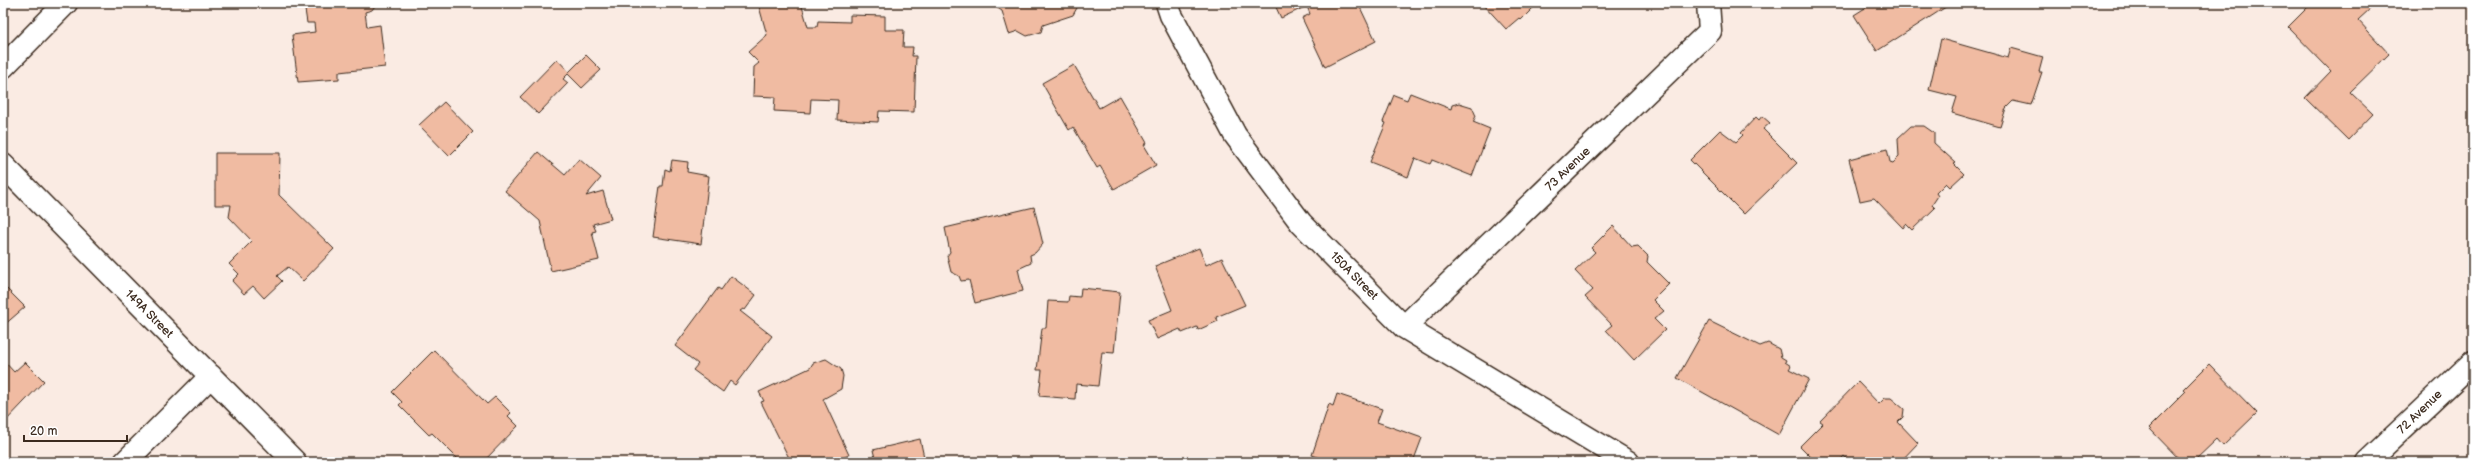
<svg xmlns="http://www.w3.org/2000/svg" width="2476" height="465" viewBox="0 0 2476 465" font-family="'Balsamiq Sans',sans-serif">
<style>
.building{fill:#f0bba2;stroke:#3b2a1e}
.lines{fill:none;stroke-linecap:round;stroke-linejoin:round}
.minor-casing{stroke:#3b2a1e;stroke-width:25}
.secondary-casing{stroke:#3b2a1e;stroke-width:25}
.minor{stroke:#fff;stroke-width:22}
.secondary{stroke:#fff;stroke-width:22}
.labels{text-anchor:middle;dominant-baseline:central;stroke-width:3;stroke-linejoin:round;paint-order:stroke}
.street-label{font-size:12px;fill:#3b2a1e;stroke:#fff}
</style>
<rect width="100%" height="100%" fill="#faebe3"/>
<filter id="ink" filterUnits="userSpaceOnUse"><feTurbulence type="fractalNoise" baseFrequency=".025" numOctaves="2"/><feDisplacementMap in="SourceGraphic" scale="8" xChannelSelector="R" yChannelSelector="G"/><feConvolveMatrix kernelMatrix="1 2 1 2 8 2 1 2 1" color-interpolation-filters="sRGB"/></filter>
<g filter="url(#ink)">
<!-- building -->
<path class="building" d="M304,3H377L372,10L365,12L367,27L380,25L385,67L339,72V79L298,82L292,35L315,32L314,23H307Z
M758,3H801L808,27H817L818,21L850,22V15L885,16V30H904L903,47H913L912,56H916L914,112L879,111L878,122L837,120L838,100L811,99L810,113L774,111L775,97L753,96L754,67L759,63L748,52L767,35Z
M990,3H1077L1078,6L1073,15L1043,25L1041,32L1027,36L1018,31L1009,34L1002,11Z
M1274,3H1358L1376,41L1325,67L1302,18L1310,14L1307,6L1281,18Z
M1482,3H1538L1521,20L1519,18L1506,29Z
M1873,3H1952L1877,51L1854,15Z
M2312,3H2363L2370,9L2358,20L2389,54L2350,92L2373,114L2348,140L2305,98L2331,71L2288,27Z
M1941,39L2008,58L2011,48L2043,57L2039,72H2042L2031,105L2013,101L2006,108L2000,127L1952,113L1957,97L1929,90Z
M586,55L601,70L582,88L568,74L563,79L568,83L538,114L520,97L557,59L569,72Z
M1074,65L1099,108L1120,96L1147,143L1144,145L1156,165L1114,189L1100,166L1097,168L1073,127L1069,130L1042,83Z
M1410,93L1451,109L1452,105L1459,103L1472,107L1476,116L1473,122L1490,129L1472,176L1432,160L1430,164L1415,158L1408,177L1370,162L1386,123L1383,122L1394,95L1407,100Z
M444,102L473,132L449,156L419,125Z
M1762,116L1770,123L1763,129L1797,163L1744,214L1690,160L1720,130L1736,142L1743,135L1741,133L1756,117L1759,120Z
M1911,126H1924L1934,133V143L1956,163L1954,164L1964,174L1950,187L1946,183L1936,193L1938,196L1932,205L1935,208L1912,230L1906,224L1903,228L1874,198L1860,201L1849,159L1887,149L1890,162L1893,163L1899,157L1898,138Z
M538,152L565,175L579,159L601,178L586,196L603,191L611,219L593,224L596,231L592,232L599,260L551,271L540,221L505,191Z
M215,153H280L279,195L334,249L303,281L288,267L277,276L282,281L264,298L253,286L244,294L232,281L239,274L229,264L252,241L229,217L231,205H215Z
M672,160L688,162L687,172L709,176L701,244L653,237L660,186H663L665,169L670,171Z
M1034,207L1043,244L1035,253L1030,255L1031,263L1018,269L1023,291L975,303L969,280L961,281L959,276L951,272L947,256L950,252L945,228Z
M1613,226L1632,247L1638,246L1648,256L1647,262L1669,284L1653,300L1664,311L1654,319L1665,330L1634,360L1606,330L1612,325L1585,297L1593,290L1575,271L1595,252L1591,248Z
M1199,248L1206,265L1222,258L1245,305L1216,317L1218,321L1198,330L1197,327L1182,333L1180,329L1157,339L1148,320L1172,310L1155,266Z
M731,276L756,295L745,310L743,309L740,311L772,336L735,385L730,381L723,392L693,370L698,364L675,346L718,288L721,290Z
M1081,288L1120,292L1114,353L1102,352L1098,386L1076,384L1075,399L1039,396L1042,370H1037L1042,328H1046L1048,301L1068,302L1069,296L1080,297Z
M7,289L25,307L3,326V293Z
M1709,321L1760,346L1768,343L1779,349L1781,357L1786,360L1785,362L1791,366L1789,369L1809,379L1779,435L1677,378Z
M434,350L487,404L495,397L511,413L508,416L518,426L483,462H461L432,433L429,435L399,405L402,402L392,392Z
M826,359L841,369L843,376L841,389L823,399L849,455L834,462H791L761,402L764,401L759,392L810,368L813,363Z
M3,360L14,372L25,362L44,381L3,424Z
M2209,364L2257,413L2223,446L2217,439L2193,462H2182L2149,428L2186,391L2184,389Z
M1858,382L1879,404L1885,398H1891L1904,409L1903,417L1898,422L1918,443L1900,462H1850L1844,456L1838,462H1816L1800,446L1823,423L1820,421Z
M1337,394L1382,409L1377,422L1422,438L1413,462H1332L1312,455L1329,404L1333,406Z
M920,439L925,462H876L873,450Z"/>
<g class="lines">
<!-- minor casing -->
<g class="minor-casing">
<path id="minor" d="M1167,3L1171,15L1235,135L1301,223L1404,327L1628,462
M3,67L66,3
M3,165L295,462
M1404,327L1710,31L1708,3
M125,462L211,376"/>
</g>
<!-- secondary casing -->
<g class="secondary-casing">
<path id="secondary" d="M2367,462L2473,362"/>
</g>
<!-- minor -->
<use href="#minor" class="minor"/>
<!-- secondary -->
<use href="#secondary" class="secondary"/>
</g>
</g>
<g class="labels">
<!-- street labels -->
<g class="street-label">
<text transform="translate(1568 169) rotate(-44)">73 Avenue</text>
<text transform="translate(1354 276) rotate(45)">150A Street</text>
<text transform="translate(149 314) rotate(45)">149A Street</text>
<text transform="translate(2420 412) rotate(-44)">72 Avenue</text>
</g>
</g>
<!-- margin -->
<rect width="2476" height="465" fill="none" stroke="#fff" stroke-width="16"/>
<rect x="8" y="8" width="2460" height="449" fill="none" stroke="#3b2a1e" stroke-width="1.5" filter="url(#ink)"/>
<!-- scale -->
<path d="M24 435v6h103v-6" fill="none" stroke="#3b2a1e" stroke-width="2"/>
<text x="30" y="435" font-size="12" fill="#3b2a1e" stroke="#ffffff" stroke-width="3" paint-order="stroke">20 m</text>
</svg>
